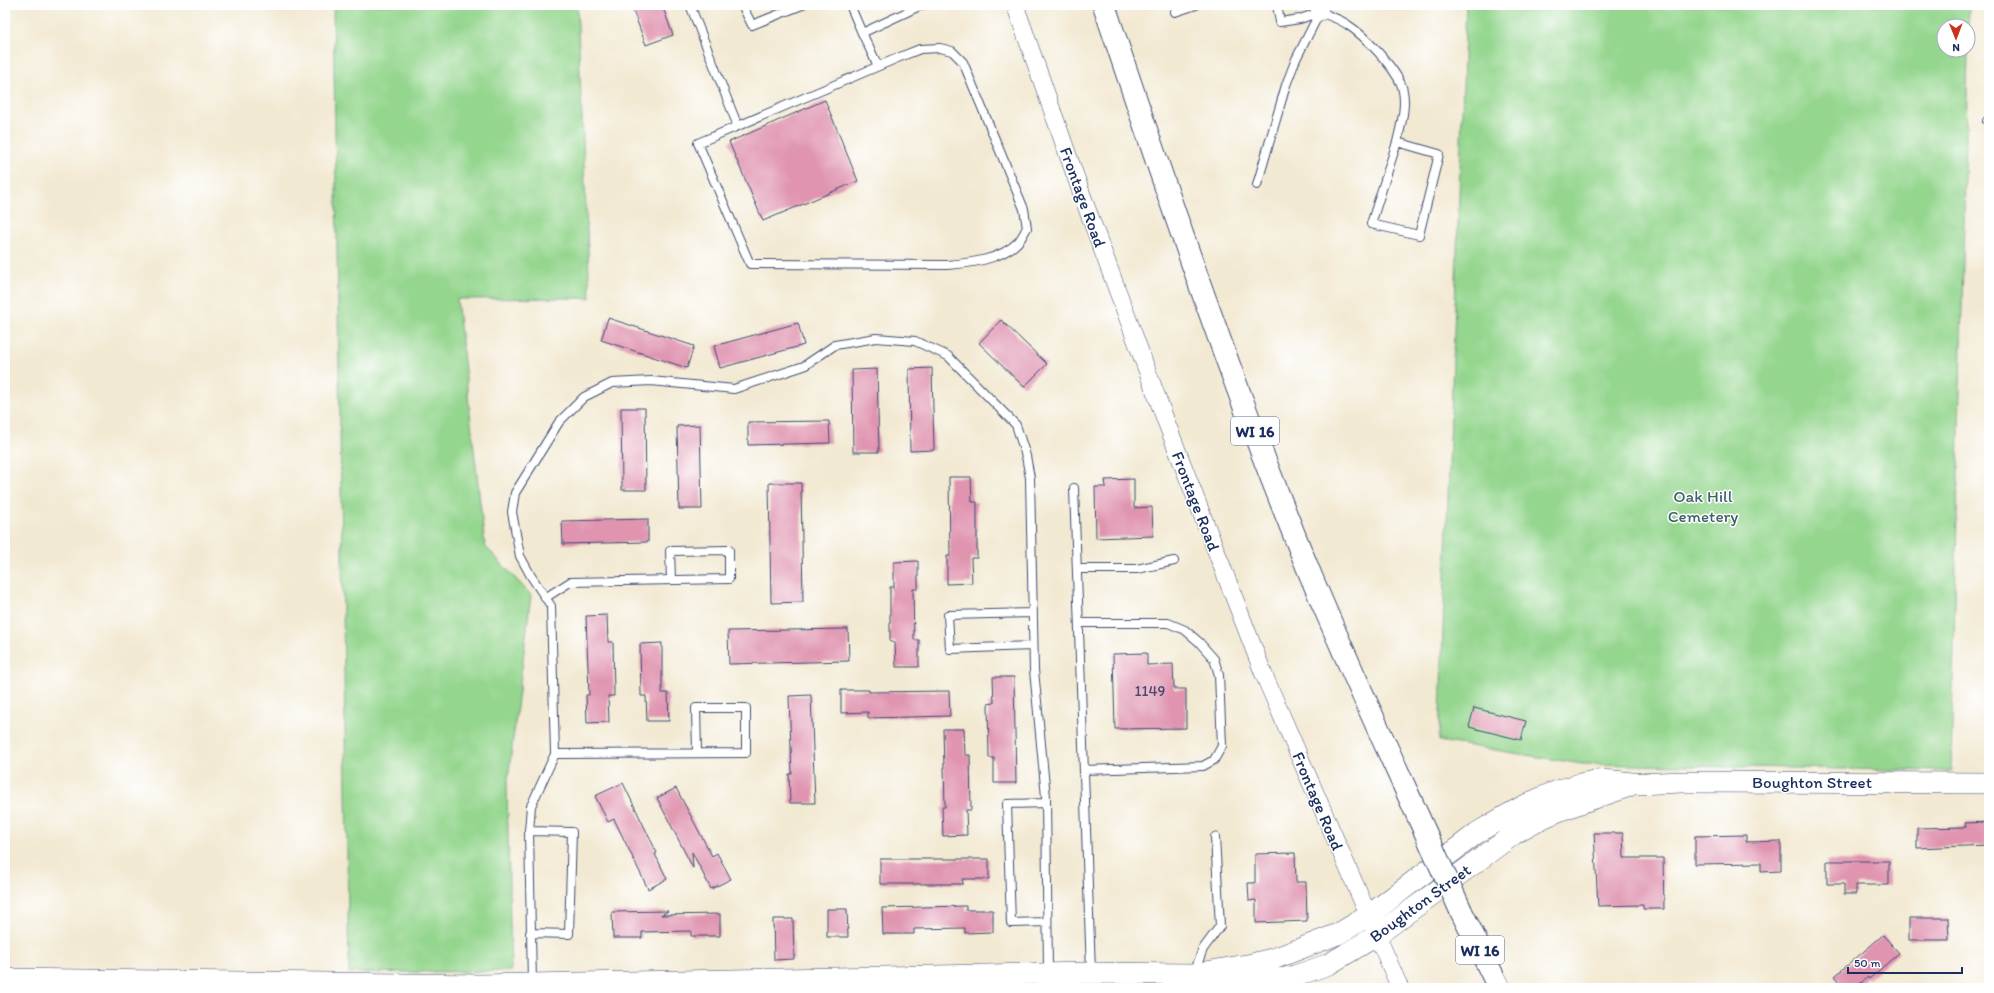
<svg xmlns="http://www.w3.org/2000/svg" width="1994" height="993" viewBox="0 0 1994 993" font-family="Itim,sans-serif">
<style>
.green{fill:#94d68e;stroke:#588276}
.building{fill:#e094b0}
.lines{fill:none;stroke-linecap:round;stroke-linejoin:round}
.service-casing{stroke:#3b4b6f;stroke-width:10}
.minor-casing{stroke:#3b4b6f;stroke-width:18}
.tertiary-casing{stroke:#3b4b6f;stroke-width:22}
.trunk-casing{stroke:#3b4b6f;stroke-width:24}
.service{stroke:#fff;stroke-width:8}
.minor{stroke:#fff;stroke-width:17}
.tertiary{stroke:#fff;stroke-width:21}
.trunk{stroke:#fff;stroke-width:22}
.trunk-bridge-casing{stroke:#3b4b6f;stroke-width:24;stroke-linecap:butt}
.trunk-bridge{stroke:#fff;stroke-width:22}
.labels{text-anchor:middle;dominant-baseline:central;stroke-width:3;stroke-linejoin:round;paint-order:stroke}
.number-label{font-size:15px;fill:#4c4872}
.shield{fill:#fff;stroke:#5f6d8e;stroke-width:1}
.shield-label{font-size:16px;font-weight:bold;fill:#1b2f5e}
.street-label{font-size:17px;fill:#1b2f5e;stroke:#fff}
.park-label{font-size:17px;fill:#3f616c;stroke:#fff}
</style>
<rect width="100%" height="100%" fill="#fff"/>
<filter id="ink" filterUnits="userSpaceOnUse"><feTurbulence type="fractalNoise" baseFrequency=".025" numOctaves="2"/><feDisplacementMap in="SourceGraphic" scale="8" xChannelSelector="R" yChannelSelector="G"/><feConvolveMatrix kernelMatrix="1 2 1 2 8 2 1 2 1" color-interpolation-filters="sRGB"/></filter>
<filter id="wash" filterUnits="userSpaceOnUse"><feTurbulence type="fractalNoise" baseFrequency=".012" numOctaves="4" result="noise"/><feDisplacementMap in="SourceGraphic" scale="16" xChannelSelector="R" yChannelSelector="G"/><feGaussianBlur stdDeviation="0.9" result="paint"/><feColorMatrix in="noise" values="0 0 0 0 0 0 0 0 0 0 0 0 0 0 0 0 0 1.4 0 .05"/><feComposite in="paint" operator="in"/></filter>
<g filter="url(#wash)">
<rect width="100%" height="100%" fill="#f2e9d2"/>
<!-- green -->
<path class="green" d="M333,5H577L590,298L457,299L485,546L531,595L507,787L511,971L349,973Z
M1466,5H1969L1968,44V26H1944V50H1968L1951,771L1582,764L1439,741Z"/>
<g id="blocks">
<!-- building -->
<path class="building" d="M631,5H662L673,35L646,45Z
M825,100L858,181L763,221L729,142Z
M608,318L694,346L687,368L601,340Z
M1001,320L1047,364L1024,387L979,343Z
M798,323L804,345L720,368L714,346Z
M932,368L934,450L910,451L909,369Z
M877,369L879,452H853L852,370Z
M621,408H645L646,490H622Z
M829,421L830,443L748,445V422Z
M700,425L702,509H679L677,426Z
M949,477H971L972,502H977V558H971L972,583L947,584V556H950Z
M1134,479V508L1152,507L1153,536L1096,538L1095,487H1106L1105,480Z
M769,483H801L803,602L771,603Z
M648,519V542L563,544L562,521Z
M918,561V589H913L914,640H919V667H896L895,642H890V587H894V562Z
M607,615L608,642H613L614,696H608L609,722L587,723L586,695H589L586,616Z
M848,629L849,661L729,664L728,631Z
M662,643V693H668L669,721H647L646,696H641L640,644Z
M1147,653V665L1173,664L1174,689H1186V728L1115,729L1113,654Z
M993,677H1014L1016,783H994V758H989L988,704L994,703Z
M841,690H869V692L949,691L950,716L868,718V712L841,713Z
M811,695L815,803H790L789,774H792L789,696Z
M1474,708L1526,721L1521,740L1469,727Z
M943,729H964L965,755H970L971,810H966L967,835L943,836L942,807H945Z
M623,783L657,853L655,854L667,879L648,889L614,819L608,822L595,796Z
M676,788L712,856L717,853L731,879L711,889L692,852L693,868L657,798Z
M1989,822V845L1917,848V828L1966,827L1965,823Z
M1594,833H1623L1624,858H1663L1664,909H1643V905L1598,906Z
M1746,835V842L1781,841V871L1761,872V863L1695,864V836Z
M1295,853L1296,882H1306L1307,921L1256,923V900L1249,901L1248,883H1255V854Z
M880,859H989V879H962L963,884H880Z
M1827,861H1889V885H1856V894H1844V884H1827Z
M966,906V910H993V932L965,933V928L914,929V934H883L882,908Z
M827,909H847L848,937H827Z
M668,911L661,915L720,914V936H691V931L642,932V938H613L612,912Z
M1909,918H1948L1949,940H1909Z
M773,919H793L794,959L774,960Z
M1883,935L1899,953L1869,979L1868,977L1855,988H1845L1835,976Z"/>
</g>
</g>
<g filter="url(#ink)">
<use href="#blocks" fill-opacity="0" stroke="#3b4b6f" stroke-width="1"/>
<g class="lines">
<!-- service casing -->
<g class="service-casing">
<path id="service" d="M690,5L737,124
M742,5L752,25L802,5
M850,5L862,33L922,5
M1277,5L1280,22L1300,19L1320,12C1329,16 1340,19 1348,25C1365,36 1393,66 1401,84C1408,102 1401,125 1397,142L1439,154L1419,235L1371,224L1397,142
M1175,12L1196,5
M862,33L878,66
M940,48L952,51L963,62L1024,209L1027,228C1024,232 1022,238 1018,242C1001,260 970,263 947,265L750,264L698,143L900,57L920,49Z
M1987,121H1989
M1257,185L1286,85L1296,59L1320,12
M1074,488L1091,972
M1077,569H1137L1174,561
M545,598L570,582L729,579V550L670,551L671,580
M1033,613L948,615L950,649L1033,646
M1079,623H1168L1185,630L1199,642L1214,659L1219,675L1222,746L1214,760L1203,766L1084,770
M555,754L746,753V708H696L697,753
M1046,803L1007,804L1011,923L1047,922
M529,831L572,832L569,934L530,933
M1194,973L1203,949L1220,926L1215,837
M532,983L529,831L531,806L555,754L551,606L531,576L520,556L512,512L515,493L559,422L584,397L612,383L651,381L734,389L804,366L835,345L876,338L915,341L948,356L1016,425L1026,456L1030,478L1034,670L1046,797L1048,973"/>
</g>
<!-- minor casing -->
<g class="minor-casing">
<path id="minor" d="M1015,5L1086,206L1167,424L1264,675L1400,988
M1318,5L1320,12"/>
</g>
<!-- tertiary casing -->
<g class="tertiary-casing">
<path id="tertiary" d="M1204,977L1229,983H1257L1295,976L1329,964L1376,936L1514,834C1550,810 1590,801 1629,786
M5,979L481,985L1091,973L1194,974L1252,964L1276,958L1338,934L1368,916L1477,833C1512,811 1552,788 1594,781C1607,779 1621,782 1634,783C1650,785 1667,782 1683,782L1989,783"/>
</g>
<!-- trunk casing -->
<g class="trunk-casing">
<path id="trunk" d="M1104,5C1169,199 1235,393 1313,581C1351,671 1392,759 1432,847
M1461,911L1499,988"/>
</g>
<!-- service -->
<use href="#service" class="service"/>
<!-- minor -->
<use href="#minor" class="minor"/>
<!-- tertiary -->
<use href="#tertiary" class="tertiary"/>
<!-- trunk -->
<use href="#trunk" class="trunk"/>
<!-- trunk-bridge casing -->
<g class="trunk-bridge-casing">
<path id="trunk-bridge" d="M1432,847L1461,911"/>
</g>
<!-- trunk-bridge -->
<use href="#trunk-bridge" class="trunk-bridge"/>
</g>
</g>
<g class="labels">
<!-- number labels -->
<g class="number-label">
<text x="1150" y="691">1149</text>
</g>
<!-- shield labels -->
<g class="shield">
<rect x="1231" y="417" width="48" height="28" rx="3"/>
<rect x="1456" y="936" width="48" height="28" rx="3"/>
</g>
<g class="shield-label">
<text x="1255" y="431">WI 16</text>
<text x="1480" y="950">WI 16</text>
</g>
<!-- street labels -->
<g class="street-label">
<text transform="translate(1083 197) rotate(70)">Frontage Road</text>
<text transform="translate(1196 501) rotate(69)">Frontage Road</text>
<text x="1812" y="782">Boughton Street</text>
<text transform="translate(1318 801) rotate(67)">Frontage Road</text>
<text transform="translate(1420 903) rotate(-36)">Boughton Street</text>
</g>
<!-- park labels -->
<g class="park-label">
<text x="1703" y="496">Oak Hill<tspan x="1703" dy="20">Cemetery</tspan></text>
</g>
</g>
<!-- margin -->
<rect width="1994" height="993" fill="none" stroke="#fff" stroke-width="20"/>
<!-- north arrow -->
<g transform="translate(1956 38) rotate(179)"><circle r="19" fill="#ffffff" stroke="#a4acbf"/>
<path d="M0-3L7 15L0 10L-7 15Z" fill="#c8321e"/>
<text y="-6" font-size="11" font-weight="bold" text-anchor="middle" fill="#1b2f5e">N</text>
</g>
<!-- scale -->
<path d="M1848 967v6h114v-6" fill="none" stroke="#1b2f5e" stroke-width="2"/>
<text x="1854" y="967" font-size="12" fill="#1b2f5e" stroke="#ffffff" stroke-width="3" paint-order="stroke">50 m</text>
</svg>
